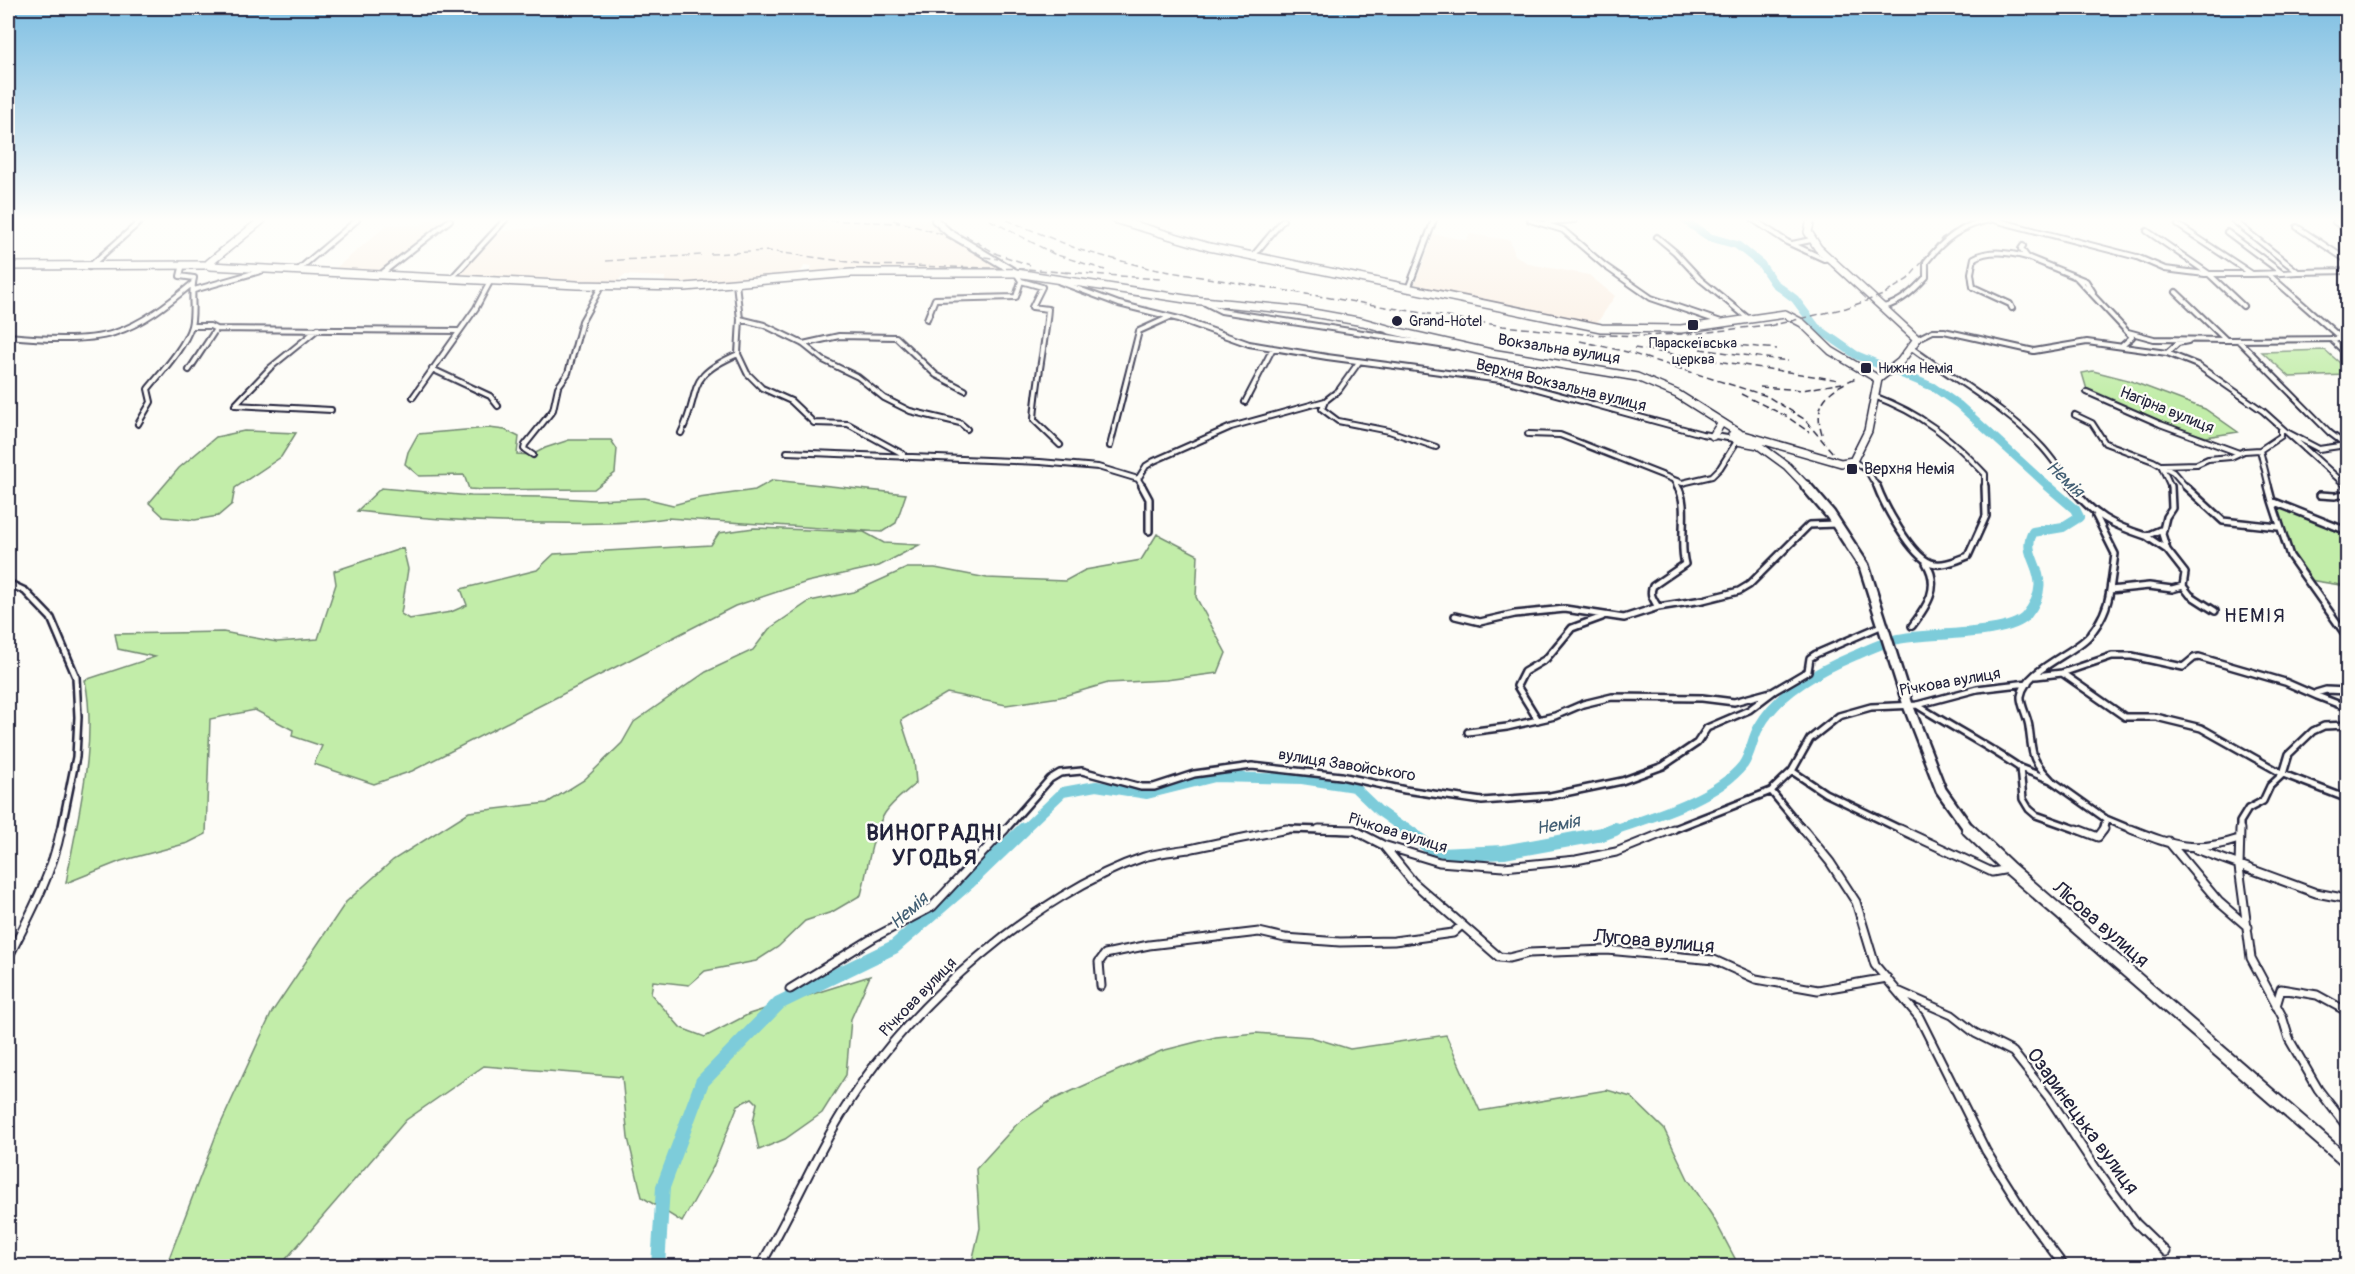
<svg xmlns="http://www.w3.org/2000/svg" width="2355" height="1274" viewBox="0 0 2355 1274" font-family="Pangolin,sans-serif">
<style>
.built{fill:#faebde}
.green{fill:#c2eda9;stroke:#728872;stroke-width:1.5}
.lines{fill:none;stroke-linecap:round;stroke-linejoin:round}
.river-far2{stroke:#7dccda;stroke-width:8}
.river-far1{stroke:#7dccda;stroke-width:10}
.river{stroke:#7dccda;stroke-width:14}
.minor-far2-casing{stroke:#22223b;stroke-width:8}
.minor-far1-casing{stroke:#22223b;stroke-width:10}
.minor-casing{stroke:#22223b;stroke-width:11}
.secondary-casing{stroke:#22223b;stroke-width:10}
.primary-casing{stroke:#22223b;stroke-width:10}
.trunk-far2-casing{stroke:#22223b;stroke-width:10}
.trunk-far1-casing{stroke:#22223b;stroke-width:14}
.trunk-casing{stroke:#22223b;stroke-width:16}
.minor-far2{stroke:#fdfcf7;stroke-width:4}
.minor-far1{stroke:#fdfcf7;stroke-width:5}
.minor{stroke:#fdfcf7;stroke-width:7}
.secondary{stroke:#fdfcf7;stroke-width:6}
.primary{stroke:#fdfcf7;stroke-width:7}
.trunk-far2{stroke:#fdfcf7;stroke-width:7}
.trunk-far1{stroke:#fdfcf7;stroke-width:9}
.trunk{stroke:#fdfcf7;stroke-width:12}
.rail{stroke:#22223b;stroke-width:1.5;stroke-dasharray:7 4;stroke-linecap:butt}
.poi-dot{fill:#22223b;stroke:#fdfcf7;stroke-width:2}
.labels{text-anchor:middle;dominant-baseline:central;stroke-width:4.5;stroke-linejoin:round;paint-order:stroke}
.far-poi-label{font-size:14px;fill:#22223b;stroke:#fdfcf7;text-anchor:start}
.street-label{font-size:16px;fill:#22223b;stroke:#fdfcf7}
.poi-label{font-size:16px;fill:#22223b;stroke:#fdfcf7;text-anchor:start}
.water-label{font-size:18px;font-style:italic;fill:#425e73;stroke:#fdfcf7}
.quarter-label{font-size:20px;letter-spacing:1.5px;fill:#22223b;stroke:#fdfcf7}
.near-street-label{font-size:20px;fill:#22223b;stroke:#fdfcf7}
.district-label{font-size:22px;font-weight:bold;letter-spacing:1.5px;fill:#22223b;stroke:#fdfcf7}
</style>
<rect width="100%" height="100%" fill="#fdfcf7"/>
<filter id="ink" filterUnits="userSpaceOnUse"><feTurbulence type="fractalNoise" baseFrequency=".0167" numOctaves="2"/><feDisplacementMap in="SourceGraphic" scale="12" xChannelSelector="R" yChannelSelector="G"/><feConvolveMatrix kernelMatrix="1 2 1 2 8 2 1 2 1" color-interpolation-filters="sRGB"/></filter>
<g filter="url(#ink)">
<!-- built -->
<path class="built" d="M427,220H448L385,271L336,268L387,225H421Z
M553,220H931L943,231L1002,264L1001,271H810L812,266L805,265L801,271L787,275L717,283H665V277L624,275L616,282L459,274L502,231L545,227Z
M1434,234L1466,240L1470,234L1510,240L1515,255L1529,264L1589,275L1615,296L1597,323L1457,296L1415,284Z"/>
<!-- green -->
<path class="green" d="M2325,350L2347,369V375L2290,377L2262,352Z
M2093,371L2128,380L2205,409L2238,432L2206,437L2163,423L2087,390L2082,373Z
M489,428L505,430L519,437L517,454L532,455L545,448L569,440H611L617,449L615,473L594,489L484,490L469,489L464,475L419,476L405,464L408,452L418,434Z
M244,431L296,433L281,457L235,488L232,504L218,516L195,520L164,517L149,503L179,468L216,437Z
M773,480L906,494L896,523L882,532L667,518C629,524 592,524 553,523C487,523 423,519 357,511L381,488L471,496L544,497L593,500L644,498L673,505L699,498L755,490Z
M2275,504L2347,533V586L2309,580C2292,556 2282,533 2275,504Z
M754,528L864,532L884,543L919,545L879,566L807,582L735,606L412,771L374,784L314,764L322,746L292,736L293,730L255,710L210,719L206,834L188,843L121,861L66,883C77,818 98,745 85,680L155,657L118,649L115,634L223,632L277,642L318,639L336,584L334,571L403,548L408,569L401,614L409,619L451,612L467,605L461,589L537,570L554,554L711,545L719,533Z
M1157,534L1198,555L1196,597L1226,653L1218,673L1166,680L1108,683L1060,697L1006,705L947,693L901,720L914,760L916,783C906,792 892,802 885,813C871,835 868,869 861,895L832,912L805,921L778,947L756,961L705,971L689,985L653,981L651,994L681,1028L705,1037L749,1014L870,976L851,1019L846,1075L822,1113L785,1139L759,1150L753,1122L757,1103L752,1098L738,1105L713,1167L682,1222L642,1197L628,1138L622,1077L484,1066L406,1120L280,1266H163L168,1261L218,1130L272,1012L346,902L393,860L469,812L547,803L584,780L622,743L634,722L706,672L753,650L769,629L810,601L854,592L907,568H935L987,578L1065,581L1085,570L1141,560Z
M1256,1033L1311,1037L1350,1049L1446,1035L1480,1111L1607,1090L1631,1097L1664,1129L1688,1179L1713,1217L1739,1266H971L980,1228L976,1169L1017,1124L1052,1100L1161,1051L1216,1037Z"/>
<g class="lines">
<!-- river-far2 -->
<path class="river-far2" d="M1684,220L1709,237L1737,245L1761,264L1774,283L1795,299L1816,327L1856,355L1933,387L1959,405L2049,487"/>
<!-- river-far1 -->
<path class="river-far1" d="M1022,831L1063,792L1096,786L1147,794L1215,777L1302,779L1354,787L1379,811L1407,831
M1611,831C1651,817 1716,799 1743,765C1751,754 1752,738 1759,727C1778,692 1820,670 1856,655C1869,649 1884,642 1898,639C1925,633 2010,636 2026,616C2060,574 2017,559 2033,532L2063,527L2079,517L2075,509L2048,486"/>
<!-- river -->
<path class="river" d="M1405,829L1440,855L1504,852L1602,834L1615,829
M658,1266L663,1187L702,1082L779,1003L894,947L969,882L1024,829"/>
<!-- minor-far2 casing -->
<g class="minor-far2-casing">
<path id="minor-far2" d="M1530,220L1563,230L1605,266L1651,298L1721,322
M1754,220L1787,242L1824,259L1829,258
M1994,220L2137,257L2165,269L2205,274H2252
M1547,222L1574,220
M2335,222L2348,230
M2178,225L2252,274L2282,273
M2297,227L2348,261
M2147,231L2209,274L2243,306
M2227,232L2282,273L2298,272L2233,220
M1657,237L1675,252L1701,280L1749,319
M1792,244L1811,240
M1253,256L1283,220
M2027,257L2086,281L2093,292
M89,267L142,220
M298,270L357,220
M2298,272L2348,271
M1016,273L1021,281L1042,287L1032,307L1048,309C1045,346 1036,383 1034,420L1060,445
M381,274L450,220
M2268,274L2342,339
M2076,277L2132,337L2123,345
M451,279L505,220
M1060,282L1119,304L1179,319L1249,344L1327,357L1508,381L1702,434L1734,439
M736,283L740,319L738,354L747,373L762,388L791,401L814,423L848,424L903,454
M1408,289L1434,220
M194,290L264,270
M1201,301L1221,311L1453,347
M1884,307C1902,302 1914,290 1926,277V262C1943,240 1962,225 1990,220
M2012,308L2010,304L1973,287L1971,273L1974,258C1990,249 2010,253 2027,257L2021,249L2023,246
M740,319L764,325L803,344L823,360L858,377L884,398L910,411L960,423L967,429
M927,319L935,299L1016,297L1021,281
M216,329L458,331
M318,329L270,368L235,405L331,410
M2128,332L2154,339L2226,340L2176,292
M8,336C38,339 86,342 114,333C143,324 169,303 192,284
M1917,339L1933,331H1944L2034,351L2087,342L2167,353L2178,343L2188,341
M2331,339L2348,355
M2226,340L2348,339
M2238,340L2330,433L2346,445
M803,344L839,336L896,337L936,375L965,390
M1913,349C1956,381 2005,407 2042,447C2053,459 2063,474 2072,487
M2167,353L2197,365L2263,411L2341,481
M432,369L490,396L498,406
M189,370L216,329L210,326H193
M2087,392L2160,424L2239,453
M1874,396C1922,414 1950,437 1985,474V487
M413,397L476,308L491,280
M1325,401L1322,409L1338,421L1389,431L1436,447
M1245,402L1273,348
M2075,415L2092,423L2105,443L2153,461L2173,472L2186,487
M138,424L151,402L148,389C161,373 186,345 191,326C195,310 190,294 194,278L180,276L182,268
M681,433C703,388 683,378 738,354
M1528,434L1560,435L1682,483L1712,476L1720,468L1737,441
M1110,446L1139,331L1170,317
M787,452L1040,462L1098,467L1138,479L1143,487
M533,455L524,449L525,445L553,410L558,387L568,373L582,321L602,285
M1853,461L1867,470L1877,487
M1138,479L1146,466L1154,461L1231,427L1325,401L1339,390L1359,362
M1674,481L1678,487
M2171,487L2161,465L2197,464L2208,459L2231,457L2244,451L2260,450
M2269,487L2260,450L2281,436V429L2319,449L2346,445
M2347,487L2341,481L2348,482"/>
</g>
<!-- minor-far1 casing -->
<g class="minor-far1-casing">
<path id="minor-far1" d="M1142,486L1149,499V531
M1877,486C1884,505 1911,556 1931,563C1943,567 1957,560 1968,556L1986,516L1985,486
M2071,486C2093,516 2112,525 2146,536
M2171,486L2172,508L2166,517L2162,534L2167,550L2185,573L2183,586L2190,595L2215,611
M2185,486L2223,521L2278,527
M2268,486L2272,501
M2346,486L2348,488
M2320,495L2335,496L2348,493
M2096,516L2115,554L2110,590
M2160,530L2146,536L2167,550
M2347,531L2272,501L2290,556L2348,638
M8,583L25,591L51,618L76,677L78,717L76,757L61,831
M1658,607C1653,599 1649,594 1653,586L1685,564C1678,541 1690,504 1677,486
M1455,616L1480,622L1515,614L1565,609L1624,618L1658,607L1703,600L1739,591L1749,585L1809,525L1835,524
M1912,626C1927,606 1941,587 1926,563
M2348,659L2345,662L2348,665
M2062,673L2125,717H2156L2201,728L2283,774L2348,799
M2036,676L2062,673L2112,656H2132L2183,667L2194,658L2199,657L2285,682L2317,696
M2348,691L2326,690L2316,693L2317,696L2348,708
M1917,705C1951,727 1987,745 2020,768
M1538,720L1517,686L1524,672L1546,659L1572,628L1602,617
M1468,732L1507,727L1555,716L1583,704L1612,697L1702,698L1734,702L1771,692
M1792,771L1825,793L1904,831
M2051,780L2106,819L2103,831
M2051,780L2020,768L2023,799L2029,809L2036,815L2081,831
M2051,780C2030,758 2033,756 2029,727C2028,717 2020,704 2021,696C2025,670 2073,654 2089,636C2100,623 2108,606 2110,590L2149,586L2172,589L2183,586
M1771,791L1804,831
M2106,819L2135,831
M1004,831L1050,779L1060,773L1082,771L1141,787H1154L1194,774L1252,766L1341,776L1405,790L1482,801L1550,796L1622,781L1663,766L1697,743L1707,728L1749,710L1774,691L1808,671L1810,658L1816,654L1883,625
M1279,831L1289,829L1356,831
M1669,831L1771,791L1792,771L1810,739L1839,716L1871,707L1917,705L1977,689L2028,683
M2240,831V822L2248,809L2263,801L2270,786L2283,774L2289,754L2313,731L2324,726L2348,725"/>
</g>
<!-- minor casing -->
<g class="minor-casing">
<path id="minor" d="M1319,829L1354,830L1383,845L1439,862L1504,867L1576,860L1616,852L1673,829
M1803,829L1830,862L1856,902L1875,965L1919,1017L1986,1151L2028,1218L2064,1266
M1900,829L1992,872L2009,869
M2077,829L2098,837L2104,829
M2131,829C2174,846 2194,854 2239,839
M2240,829L2239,867L2251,958L2282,1016L2289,1039L2318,1089L2348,1128
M2168,841L2219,902L2248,927
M1384,846L1413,882L1499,957L1509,958L1529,953L1607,950L1714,960L1756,979L1818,990L1887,978
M2196,849L2316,893L2348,899
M8,958C29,917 52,875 61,829
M1101,986L1099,962L1105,954L1149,945L1259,932L1285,938L1340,942L1394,941L1453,933L1462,925
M790,989L873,938L932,907L1005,829
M1900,992L1952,1015L1975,1033L2013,1052L2050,1099L2097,1170L2136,1223L2166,1252
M2276,1006L2281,989L2317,995L2348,1012
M760,1266C793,1211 816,1152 851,1099C911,1004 1037,893 1144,857C1158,853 1174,851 1189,849C1221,842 1254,836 1287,829"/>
</g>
<!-- secondary casing -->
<g class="secondary-casing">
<path id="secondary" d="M935,220L948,232L1016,273"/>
</g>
<!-- primary casing -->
<g class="primary-casing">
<path id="primary" d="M1811,220L1808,232L1818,248L1917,339L1900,362L1878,379
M209,263L262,220
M8,266L204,265
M210,266L577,285L685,287L851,273H1016L1192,300L1296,310L1363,322L1395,331
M1390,330L1491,353L1637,377L1677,394L1739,433
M1713,436L1720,425"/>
</g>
<!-- trunk-far2 casing -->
<g class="trunk-far2-casing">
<path id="trunk-far2" d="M1117,220L1209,247L1601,328L1681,329L1785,314L1802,323L1831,351L1878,379L1868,431L1853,461L1841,463L1744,435
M1741,441L1747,438L1744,435H1732L1737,441L1759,445
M1754,442L1787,466L1807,487"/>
</g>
<!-- trunk-far1 casing -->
<g class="trunk-far1-casing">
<path id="trunk-far1" d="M1806,486L1830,514L1864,566L1908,705L1941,790L1970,831"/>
</g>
<!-- trunk casing -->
<g class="trunk-casing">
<path id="trunk" d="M1968,829L2010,869L2348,1163"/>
</g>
<!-- minor-far2 -->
<use href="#minor-far2" class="minor-far2"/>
<!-- minor-far1 -->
<use href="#minor-far1" class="minor-far1"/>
<!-- minor -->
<use href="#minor" class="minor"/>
<!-- secondary -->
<use href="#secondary" class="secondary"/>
<!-- primary -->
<use href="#primary" class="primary"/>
<!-- trunk-far2 -->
<use href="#trunk-far2" class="trunk-far2"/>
<!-- trunk-far1 -->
<use href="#trunk-far1" class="trunk-far1"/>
<!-- trunk -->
<use href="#trunk" class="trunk"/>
<!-- rail -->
<path class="rail" d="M819,220L900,223
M893,220L941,234L985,257L998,259
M990,220L1054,254L1105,270
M1007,220L1080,250L1152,269L1503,326L1583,334L1642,336L1700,333L1776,324
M966,236L997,254L1030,265
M710,254L769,251L870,265L1028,269L1071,273
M606,261L701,255
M1065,272L1160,279
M1769,326L1846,308L1883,295L1908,279L1942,238L1971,220
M1580,341L1627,352L1767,396L1804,419L1833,453
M1698,341L1777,349
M1634,348L1839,380
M1700,349L1788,361
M1760,387L1802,390L1842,383
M1741,394L1786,416L1809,432
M1822,434C1812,401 1830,389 1858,377"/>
</g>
</g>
<!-- sky -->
<linearGradient id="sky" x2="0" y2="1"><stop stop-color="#7dbee2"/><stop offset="0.55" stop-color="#fefefb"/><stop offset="1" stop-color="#fefefb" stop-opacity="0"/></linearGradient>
<rect width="2355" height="399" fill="url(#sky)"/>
<!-- markers -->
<g class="poi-dot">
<circle cx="1397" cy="321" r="6"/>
<rect x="1687" y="319" width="12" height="12" rx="3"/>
<rect x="1860" y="362" width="12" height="12" rx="3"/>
<rect x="1846" y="463" width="12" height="12" rx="3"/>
</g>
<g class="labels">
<!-- far-poi labels -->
<g class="far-poi-label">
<text x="1409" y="321">Grand-Hotel</text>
<text x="1693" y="343" text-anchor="middle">Параскеївська<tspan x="1693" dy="16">церква</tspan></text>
<text x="1878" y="368">Нижня Немія</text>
</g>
<!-- street labels -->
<g class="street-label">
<text transform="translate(1559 349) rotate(9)">Вокзальна вулиця</text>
<text transform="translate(1561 385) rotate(14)">Верхня Вокзальна вулиця</text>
<text transform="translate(2167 410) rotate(22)">Нагірна вулиця</text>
<text transform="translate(1950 682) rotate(-10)">Річкова вулиця</text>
<text transform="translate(1347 765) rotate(9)">вулиця Завойського</text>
<text transform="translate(1398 833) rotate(17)">Річкова вулиця</text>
<text transform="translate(918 997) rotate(-46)">Річкова вулиця</text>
</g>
<!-- poi labels -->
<g class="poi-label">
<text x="1864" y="469">Верхня Немія</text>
</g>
<!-- water labels -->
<g class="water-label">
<text transform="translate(2065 479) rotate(43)">Немія</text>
<text transform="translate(1558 825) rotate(-11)">Немія</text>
<text transform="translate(909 911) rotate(-42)">Немія</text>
</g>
<!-- quarter labels -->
<g class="quarter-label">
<text x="2255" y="615">НЕМІЯ</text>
</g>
<!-- near-street labels -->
<g class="near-street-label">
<text transform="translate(2101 924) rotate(41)">Лісова вулиця</text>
<text transform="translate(1654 941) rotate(5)">Лугова вулиця</text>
<text transform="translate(2083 1121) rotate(54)">Озаринецька вулиця</text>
</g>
<!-- district labels -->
<g class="district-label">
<text x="935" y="833">ВИНОГРАДНІ<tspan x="935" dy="25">УГОДЬЯ</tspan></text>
</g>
</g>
<!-- margin -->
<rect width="2355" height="1274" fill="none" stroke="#fdfcf7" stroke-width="30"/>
<rect x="15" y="15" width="2325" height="1244" fill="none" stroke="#22223b" stroke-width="2" filter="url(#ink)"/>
</svg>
